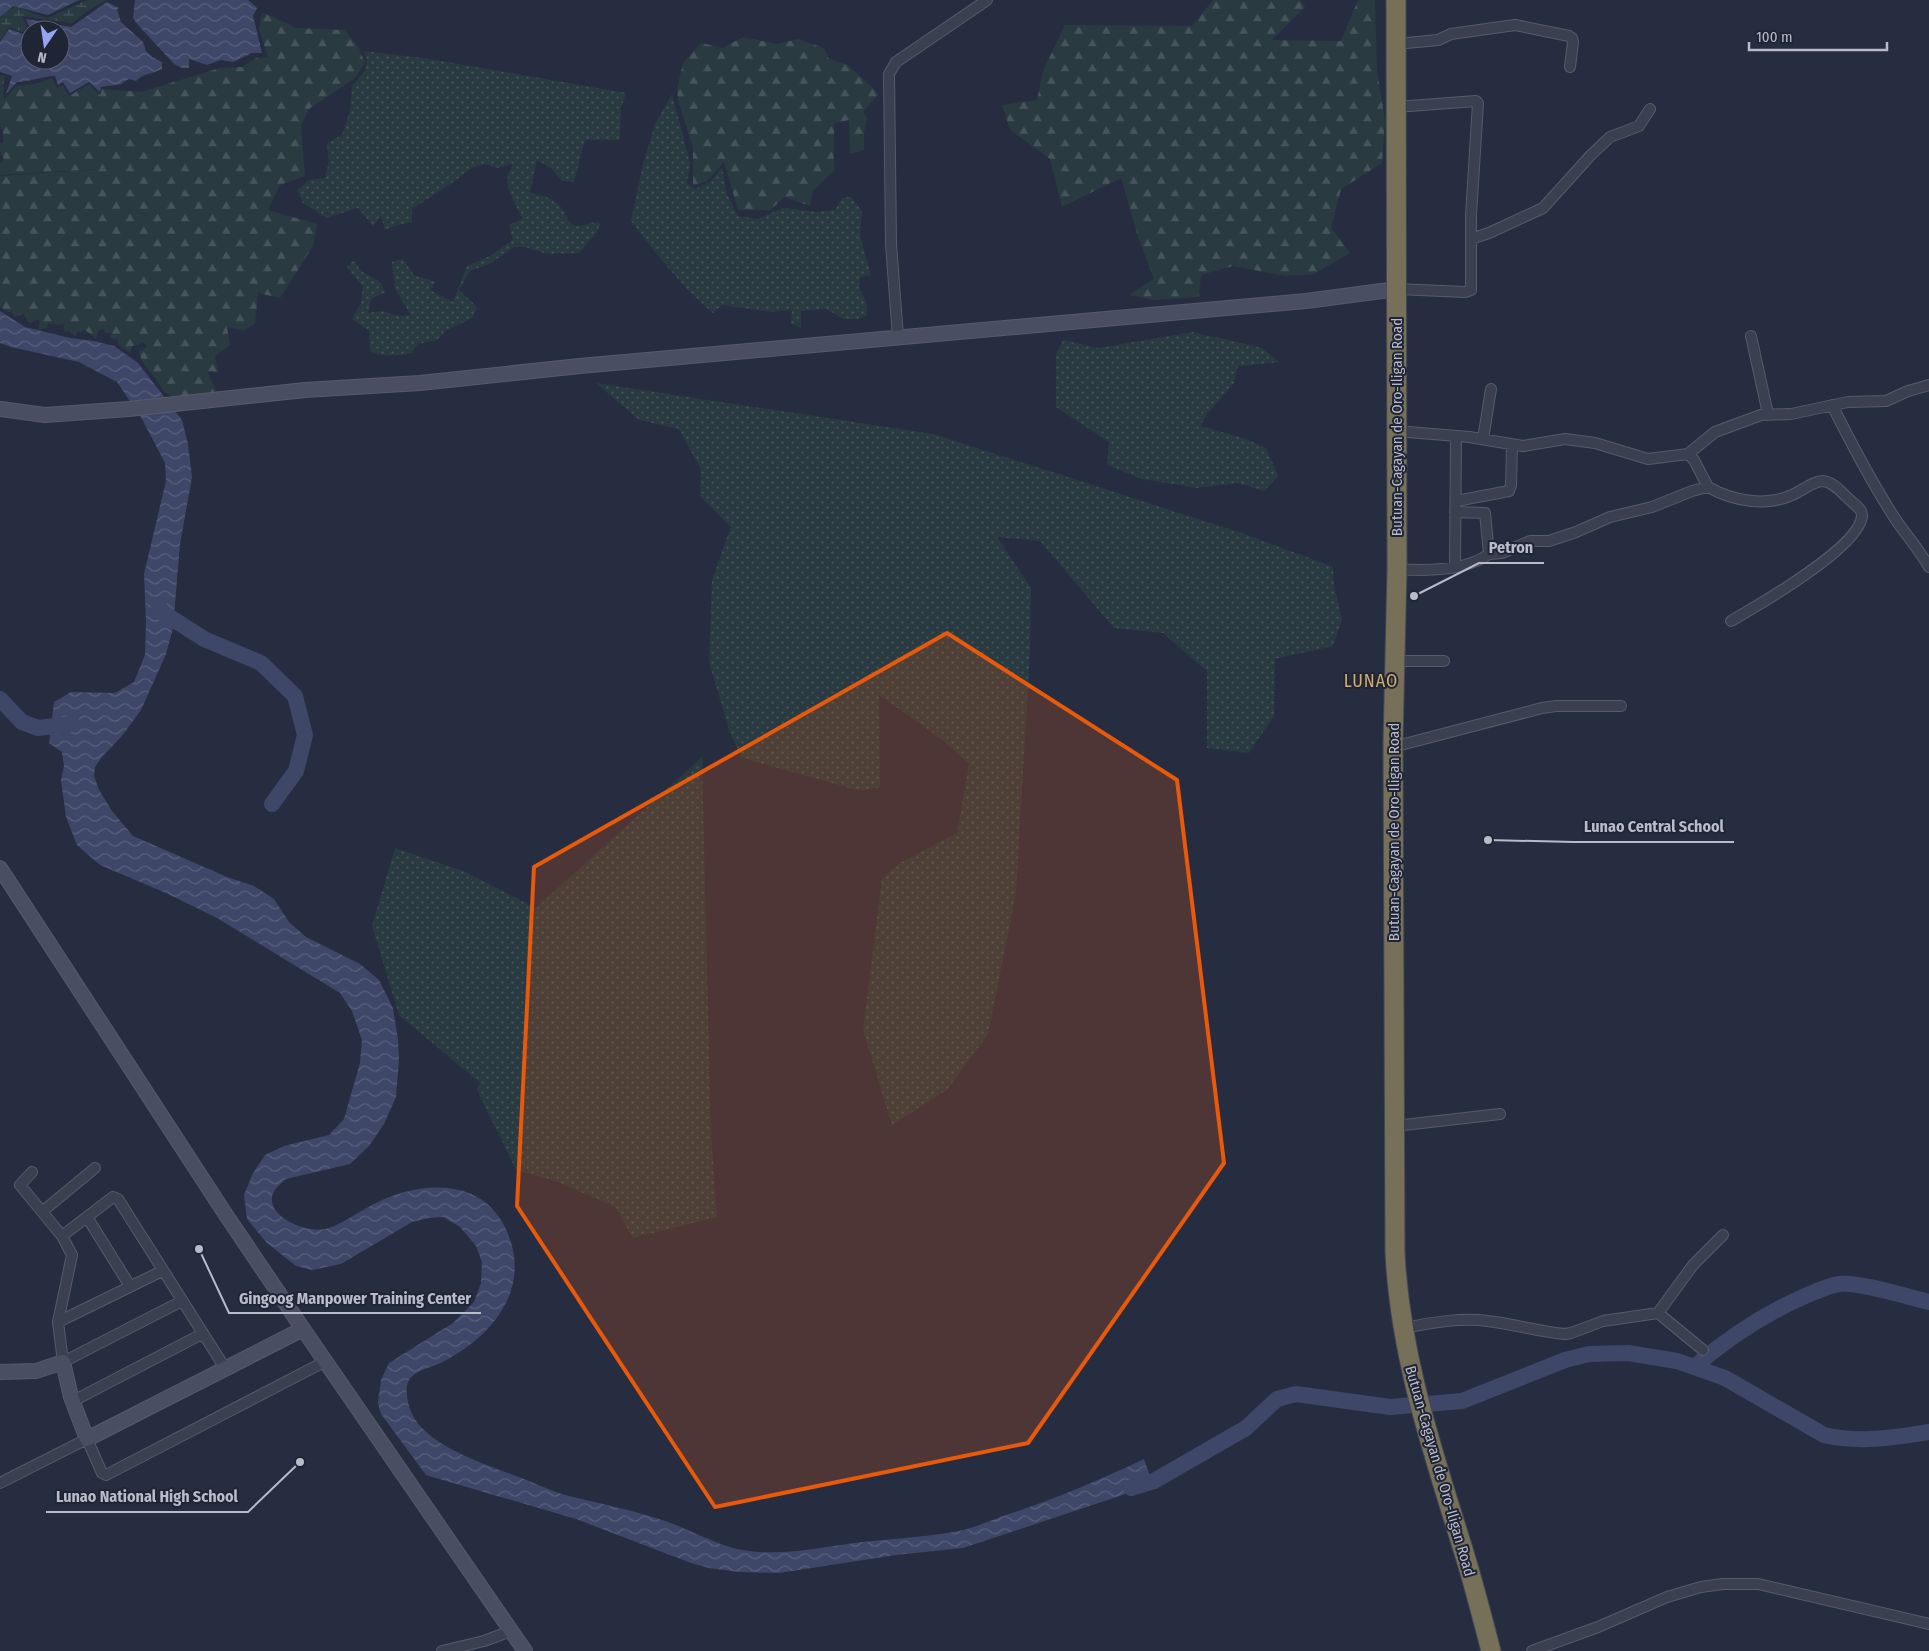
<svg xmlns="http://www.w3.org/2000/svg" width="1929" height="1651" viewBox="0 0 1929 1651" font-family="'Fira Sans Condensed',sans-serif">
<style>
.grass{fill:url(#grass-dots)}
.forest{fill:url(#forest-firs)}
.wetland{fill:url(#wetland-marsh)}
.water{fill:url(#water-waves);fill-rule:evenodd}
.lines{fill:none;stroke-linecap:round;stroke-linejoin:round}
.river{stroke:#3e4768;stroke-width:16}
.street-casing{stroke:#565b6a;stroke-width:12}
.secondary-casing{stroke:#565b6a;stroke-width:16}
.highway-casing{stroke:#434857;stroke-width:21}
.street{stroke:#3b4050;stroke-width:10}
.secondary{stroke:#494e63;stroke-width:14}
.highway{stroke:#767059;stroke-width:19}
.marked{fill:#e8590c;fill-opacity:0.2;stroke:#e8590c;stroke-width:4;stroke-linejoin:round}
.labels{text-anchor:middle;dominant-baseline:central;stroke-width:4;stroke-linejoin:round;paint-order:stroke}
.street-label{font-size:15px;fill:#b8bbca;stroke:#202535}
.quarter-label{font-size:18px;letter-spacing:1px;fill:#d1ac6c;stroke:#202535}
.leader{fill:none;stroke:#b8bbca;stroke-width:2}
.callout-dot{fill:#b8bbca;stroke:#202535;stroke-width:2}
.callout-label{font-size:16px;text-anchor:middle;font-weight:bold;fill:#b8bbca;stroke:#202535;stroke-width:4;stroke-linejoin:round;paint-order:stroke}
</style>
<defs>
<pattern id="grass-dots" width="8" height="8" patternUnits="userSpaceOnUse" patternTransform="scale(1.25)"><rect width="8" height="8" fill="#293a41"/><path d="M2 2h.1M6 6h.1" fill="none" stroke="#46555b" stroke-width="1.8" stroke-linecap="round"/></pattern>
<pattern id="forest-firs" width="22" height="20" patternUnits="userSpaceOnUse" patternTransform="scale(1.25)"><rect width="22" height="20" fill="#293a41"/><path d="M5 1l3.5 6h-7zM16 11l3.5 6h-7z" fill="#46555b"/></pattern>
<pattern id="wetland-marsh" width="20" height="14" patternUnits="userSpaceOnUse" patternTransform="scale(1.25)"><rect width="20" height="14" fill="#293a41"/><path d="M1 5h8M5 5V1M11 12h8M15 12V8" fill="none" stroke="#46555b"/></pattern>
<pattern id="water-waves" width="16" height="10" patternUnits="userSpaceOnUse" patternTransform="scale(1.25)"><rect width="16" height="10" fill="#3e4768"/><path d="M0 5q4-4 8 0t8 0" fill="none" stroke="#58607c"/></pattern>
</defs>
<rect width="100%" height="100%" fill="#272d40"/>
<!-- grass -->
<path class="grass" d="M364,51L430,59L626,93L621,108L620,140H585L574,182L562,181L552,169L537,160L530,193C545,196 556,198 564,212C566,215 568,221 570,223C581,231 591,219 601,223L597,232L579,253L547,254L525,247H515L489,264L470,271L459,290L475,305L477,309L472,318L447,330L437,340L418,344L411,353C397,356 383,357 370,351L369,331L352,319L361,303L363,287L347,267L354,260L361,271L379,281L386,292L371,299L368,313L381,311L400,316L411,315L395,289L392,262L403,259L414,275L436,282L430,290L453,302L467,266L490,256L513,240L509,225L522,219C517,205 505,191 508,175C509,172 512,167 513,164L498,168L484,164L472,168L452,183L412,209V222L394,226L385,230L381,216L373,226L358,208L326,218L303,203L297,190L309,180L325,178L329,162L327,143L342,135L350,111L352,86L365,71L367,60Z
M672,94L690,163L687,183L695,189L710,182L722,168L727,194L738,216L757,219L783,208L817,212L835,210L842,198L851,197L862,211L860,236L871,275L860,277L859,287L866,302L867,315L858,319H844L826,309L801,311V328L791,323L792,310L772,312L722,305L713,313C681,286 656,254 631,221L643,164L655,124Z
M1193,332L1262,348L1279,362L1238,366L1234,383L1208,413L1200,426L1246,439L1266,448L1278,476L1264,491L1238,483L1197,488L1142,479L1107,465L1109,442L1056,407V355L1063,340L1098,348Z
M596,383L933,434L1242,533L1333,567L1334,586L1342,619L1333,646L1275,659L1274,716L1249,753L1207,748V671L1163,633L1114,628L1040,541L997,537L1031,588L1030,653L1016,893L988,1034L947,1090L892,1125L863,1030L882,878L900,863L957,833L969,764L940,738L879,695L880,787L860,791L742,758L730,733L709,662L712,580L731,527L700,496L701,470L679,429L639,420Z
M702,757L711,1134L717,1217L633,1238L615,1207L558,1182L516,1170L477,1090L480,1083L399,1015L372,926L395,848L463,871L536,908Z"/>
<!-- forest -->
<path class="forest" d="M1213,0H1301L1305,7L1272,40L1341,41L1358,0H1375L1377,70L1385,121L1382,163L1341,189L1331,228L1350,253L1314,274L1285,276L1233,266L1201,275L1199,297L1154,300L1129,295L1154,279L1138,237L1121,178L1062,207L1050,159L1010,130L1002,105L1037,100L1043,71L1065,25L1192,26Z
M262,13L269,15L296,28L344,30L358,46L365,63L355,78L309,109L301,126L305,176L280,185L268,210L317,224L313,246L280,298L258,293L255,323L244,331L227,327L230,345L215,356L218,373L207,371L217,392L173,397L163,391C157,376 140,366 139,350L142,351L147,346L143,342L138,345L132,346L130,353L119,345L117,338L114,340L110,337L112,333H106L103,329L98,331L96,339L94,338L93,335L84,330L80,333L79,331L75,336L68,331L65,332L63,323L60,325L48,323V327L38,330L40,321L37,319L30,324L23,314L15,317L11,312H7L0,306V176L132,167L0,175V163L4,159L0,151V143H3V130L0,127V75L5,76L3,85L4,100L16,86L36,84L52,78L57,88L63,85L69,96L89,84L100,95L102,89L141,92L220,68L242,67L256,58L268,57L259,29Z
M743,37L778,44L798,39L824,48L829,59L848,65L879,94L863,112L867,118L864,132V150L850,154L849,120L834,123C835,139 832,154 835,170L813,191L810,206L785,197L770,210H738L724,162L707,181L693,186V148L678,100L677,89L683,63L701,43L723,48Z"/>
<!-- wetland -->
<path class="wetland" d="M16,0L19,7L34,14L48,18L87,0H106L86,12L72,23L22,16L27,28L22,32L9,27L0,40V18L3,16V7L13,9Z"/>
<!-- water -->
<path class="water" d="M0,0H79L48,15L13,6L0,17Z
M135,0H248L257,8L253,16L262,53H252L233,62L221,60L207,65L189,59V68H182L174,64L138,25L133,18Z
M107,2L119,8L117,9L121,22L143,42L146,51L152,57L162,62V69C153,74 143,73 136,81L129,79L121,84L101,87L100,92L89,82L70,93L63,82L58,85L55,76C42,76 30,82 17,82L6,94L12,76L0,72V42L9,29L23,34L30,28L26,19L71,27ZM30,30H60V60H30Z
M0,311L25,327L70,338L94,341L114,346L138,363L182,420L188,444L192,477L180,544L173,628L166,654L141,710L122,736L102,757L95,767L94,776L99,790L112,811L133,836L227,877L254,886L274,899L289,922L306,937L360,964L379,980L393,1008L398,1040L399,1060L396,1097L384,1124L369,1146L350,1164L286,1179C280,1184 271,1191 272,1200C272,1219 308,1233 325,1229C339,1226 358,1212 372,1205C416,1182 479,1175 505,1227C535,1288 491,1339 438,1364C429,1368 414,1371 409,1380C405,1386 407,1399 409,1406C419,1444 483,1463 516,1476C532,1482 549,1490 565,1495C600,1504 634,1510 668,1522C693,1531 716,1545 742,1550C777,1556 813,1549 847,1544C884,1539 923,1538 959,1531C974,1528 989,1521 1003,1516C1052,1500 1098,1481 1144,1459L1153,1485L963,1548L896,1555L779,1573L739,1572L709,1568L691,1563L576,1519L426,1475L381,1414L378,1403L381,1380L389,1363L453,1323L474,1302L481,1283L482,1262L476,1246L460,1227L443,1217L429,1218L412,1222L341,1264L312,1270L296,1266L267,1243L247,1219L244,1195L253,1173L265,1155L284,1146L329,1135L344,1119L360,1063L362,1040L352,1011L340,993L217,918L166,893L100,865L77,845L66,817L61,780L64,766L62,752L49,743L54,702L71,692L115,693L134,682L145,655L146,621L144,574L166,481L165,463L142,419L117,382L79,362L11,347L0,343Z"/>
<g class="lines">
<!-- river -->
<path class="river" d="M159,606V610L204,639L261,663L295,696L305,735L296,771L272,804
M0,699L22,722L38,728L73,724
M1694,1367C1728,1338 1762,1315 1803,1297C1815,1292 1827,1286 1839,1284C1858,1281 1908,1297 1929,1302
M1131,1488L1154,1481L1246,1428L1277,1399L1296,1394L1390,1407L1462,1401L1565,1360L1589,1354L1628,1353L1677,1361L1725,1378L1824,1435C1858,1443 1895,1438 1929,1432"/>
<!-- street casing -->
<g class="street-casing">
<path id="street" d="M1396,44L1438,40L1451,34L1515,25L1569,36L1572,38L1573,42L1570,67
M1396,107L1476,101L1478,103L1471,215V290L1465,292L1397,289
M1471,239L1489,233L1543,208L1590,156L1610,137L1639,126L1650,109
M1751,336L1768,414
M898,337L891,244L889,74L896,62L987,0
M1832,405C1851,443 1871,481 1894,517C1905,534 1919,549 1929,567
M1396,431L1469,437L1523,446L1565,439L1595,443L1648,459L1688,454L1694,460L1708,487C1733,501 1766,507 1792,495C1802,491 1813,481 1823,481C1834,482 1843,494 1851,501C1855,505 1862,509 1862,515C1862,546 1757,606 1731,621
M1483,439L1491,389
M1688,454L1715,432L1761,415L1791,414L1848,402L1886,401L1908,391L1929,385
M1456,501L1509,491L1511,485L1512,445
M1489,554L1502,553L1530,541H1549L1576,532L1610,517L1652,507L1692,491L1708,487
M1455,566L1456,436
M1397,569C1425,571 1466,571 1489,554L1485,513L1455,512
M1394,661H1444
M1393,747L1542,708L1556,706H1621
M1395,1126L1500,1114
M32,1172L20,1185L62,1236
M43,1211L95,1168
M87,1217L130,1286
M182,1301L63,1362L58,1322L72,1255L62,1236L113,1197L118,1199L225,1368
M1658,1313L1703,1350
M58,1322L162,1271
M1404,1328C1431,1323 1460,1317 1488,1321C1514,1324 1539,1332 1565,1334L1571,1333L1603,1321L1658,1313L1693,1265L1723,1235
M73,1401L202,1334
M0,1483L87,1439L102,1473L106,1475L326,1361
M442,1651L484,1641L511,1631
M1532,1651L1598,1627L1667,1597L1701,1587L1723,1584H1758L1929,1624"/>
</g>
<!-- secondary casing -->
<g class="secondary-casing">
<path id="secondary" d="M0,409L45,415L129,409L305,390L420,383L580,366L1306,301L1397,289
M0,868L226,1215L303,1329L525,1651
M0,1372L36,1371L63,1362L71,1397L87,1439L303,1329"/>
</g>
<!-- highway casing -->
<g class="highway-casing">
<path id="highway" d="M1396,0L1397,569L1393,743L1395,1252C1400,1359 1435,1458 1466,1559C1475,1589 1483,1620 1491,1651"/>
</g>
<!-- street -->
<use href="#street" class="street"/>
<!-- secondary -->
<use href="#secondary" class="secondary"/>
<!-- highway -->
<use href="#highway" class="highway"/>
</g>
<!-- marked area -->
<path class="marked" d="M947,633L1177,780L1224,1163L1028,1443L715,1507L517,1206L534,867Z"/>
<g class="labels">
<!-- street labels -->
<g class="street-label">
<text transform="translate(1397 427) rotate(-90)">Butuan-Cagayan de Oro-Iligan Road</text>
<text transform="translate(1394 832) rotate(-90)">Butuan-Cagayan de Oro-Iligan Road</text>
<text transform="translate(1440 1471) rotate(74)">Butuan-Cagayan de Oro-Iligan Road</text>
</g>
<!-- quarter labels -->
<g class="quarter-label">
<text x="1371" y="681">LUNAO</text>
</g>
</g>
<!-- callouts -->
<path class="leader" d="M1414 596L1479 563H1544M1488 840L1574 842H1734M199 1249L229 1313H481M300 1462L248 1512H46"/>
<g class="callout-dot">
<circle cx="1414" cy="596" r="5"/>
<circle cx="1488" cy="840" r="5"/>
<circle cx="199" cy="1249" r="5"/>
<circle cx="300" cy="1462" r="5"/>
</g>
<g class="callout-label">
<text x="1511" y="553">Petron</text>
<text x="1654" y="832">Lunao Central School</text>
<text x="355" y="1304">Gingoog Manpower Training Center</text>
<text x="147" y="1502">Lunao National High School</text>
</g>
<!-- north arrow -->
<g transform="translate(45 45) rotate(193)"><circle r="24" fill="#202535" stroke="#5d6171"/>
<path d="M0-4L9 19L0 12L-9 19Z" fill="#94a5f4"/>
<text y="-8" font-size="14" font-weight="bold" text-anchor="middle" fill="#b8bbca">N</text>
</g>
<!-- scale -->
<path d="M1749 42v8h138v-8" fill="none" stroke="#b8bbca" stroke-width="2.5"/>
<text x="1756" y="42" font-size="15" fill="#b8bbca" stroke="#202535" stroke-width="4" paint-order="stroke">100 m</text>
</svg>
